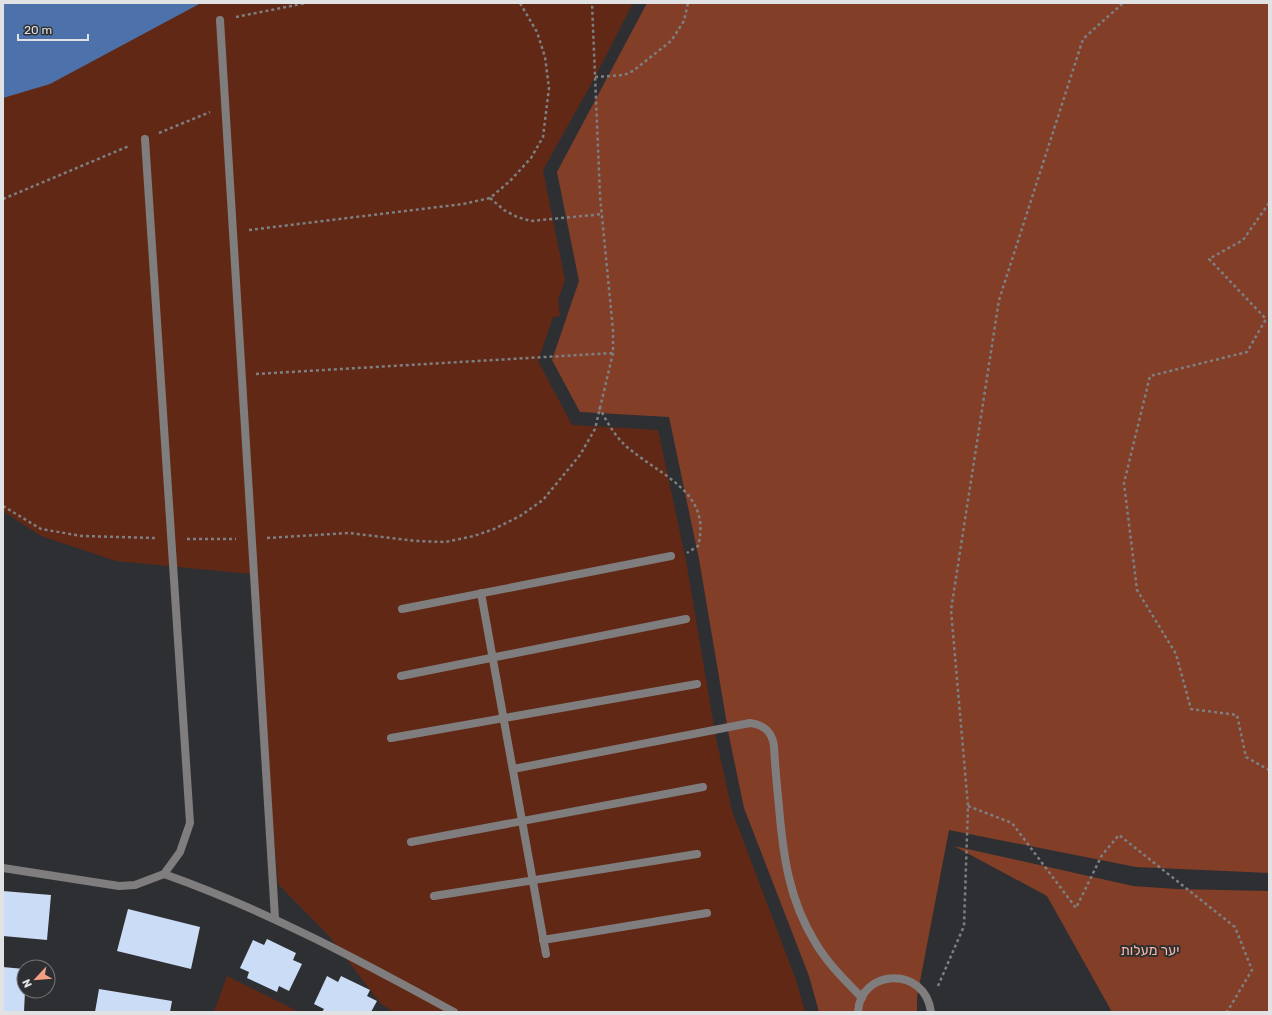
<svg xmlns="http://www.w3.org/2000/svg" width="1272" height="1015" viewBox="0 0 1272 1015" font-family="Rubik,'Noto Sans Hebrew',sans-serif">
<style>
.green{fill:#612915}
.forest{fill:#823e27}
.water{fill:#4d72ab}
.building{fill:#cbdcf6}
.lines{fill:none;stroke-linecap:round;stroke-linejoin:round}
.path{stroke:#7e7f82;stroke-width:2.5;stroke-dasharray:3 3;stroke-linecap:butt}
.service{stroke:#7f7d7d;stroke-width:8}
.pedestrian{stroke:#7f7d7d;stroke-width:8}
.minor{stroke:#7f7d7d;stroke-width:8}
.labels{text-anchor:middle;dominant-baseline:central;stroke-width:4;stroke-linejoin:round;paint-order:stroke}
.park-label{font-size:14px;fill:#f8baa5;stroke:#2e2f32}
</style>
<rect width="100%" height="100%" fill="#2e2f32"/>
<!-- green -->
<path class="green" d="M3,3H633L595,77L543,170L565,280L558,300L560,316L553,317L538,361L572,425L658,430L686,561L716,738L732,811L796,980L805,1012H394L381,1004L329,936L278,884L251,574L116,561L41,536L3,511Z
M227,976L299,1012H214Z"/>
<!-- forest -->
<path class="forest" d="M647,3H1269V873L1136,867L949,830L917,997V1012H819L809,976L744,808L729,736L699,559L669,417L580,412L552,360L579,281L557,172Z
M954,846L1133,886L1176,889L1269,891V1012H1112L1047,896Z"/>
<!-- water -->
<path class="water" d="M3,3H201L50,84L3,98Z"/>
<!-- building -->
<path class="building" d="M3,891L51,895L47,940L3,936Z
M128,909L200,927L191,969L117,951Z
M267,939L296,953L293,960L302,964L289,991L279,986L277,992L247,978L249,972L240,968L253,940L264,945Z
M3,967L24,969L25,991L24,1012H3Z
M327,976L338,982L341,976L370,990L367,996L377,1001L371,1012H322L324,1009L314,1004Z
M99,989L172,1001L170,1012H95Z"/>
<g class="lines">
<!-- path -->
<path class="path" d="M236,17L306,3
M595,77L624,75L633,71L671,41L684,21L688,3
M159,133L210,112
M490,198L504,210L517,217L531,221L603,214
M3,199L129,146
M1269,203L1243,240L1209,259L1266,319L1247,352L1150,376L1124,483L1137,590L1176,654L1191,709L1237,715L1246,757L1269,770
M249,230L463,204L490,198L510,181L531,158L543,137L549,88L545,57L537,32L520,3
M256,374L613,353
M599,407C608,424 617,440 632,451C664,477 712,494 698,546L687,553
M3,506L41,529L82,536L156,538
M267,538L349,533L416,541L445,542L474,536L494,529L520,516L543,500L580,455L595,429L613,353V330L600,196L592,3
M187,539H236
M968,806L1012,823L1076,908L1102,855L1119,835L1235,927L1252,970L1227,1012
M938,986L964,926L968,806L951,610L999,300L1083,39L1123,3"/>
<!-- service -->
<path class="service" d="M481,593L546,954
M402,609L671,556
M401,676L686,619
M391,738L697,684
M411,842L703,787
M434,896L697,854
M543,940L707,913"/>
<!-- pedestrian -->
<path class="pedestrian" d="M220,20L275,918"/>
<!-- minor -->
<path class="minor" d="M145,139L190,823L180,852L164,874
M513,769L750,723C765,725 772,732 774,746C775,766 777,787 779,807C783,855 789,900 815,942C827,963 845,980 862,998
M3,868L119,886L135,885L164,874C266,910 359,960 454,1012
M858,1012C860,969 925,965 931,1012"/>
</g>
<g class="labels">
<!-- park labels -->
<g class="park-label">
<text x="1150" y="950">יער מעלות</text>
</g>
</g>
<!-- border -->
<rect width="1272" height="1015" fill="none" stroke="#e1e2e4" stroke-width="8"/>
<!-- north arrow -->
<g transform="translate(36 979) rotate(244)"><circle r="19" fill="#2e2f32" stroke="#767779"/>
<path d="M0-3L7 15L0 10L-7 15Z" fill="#f39f83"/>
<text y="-6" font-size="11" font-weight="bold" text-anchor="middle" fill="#e1e2e4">N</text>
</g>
<!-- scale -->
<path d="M18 34v6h70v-6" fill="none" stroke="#e1e2e4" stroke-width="2"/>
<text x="24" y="34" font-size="12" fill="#e1e2e4" stroke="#2e2f32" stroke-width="3" paint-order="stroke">20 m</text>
</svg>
